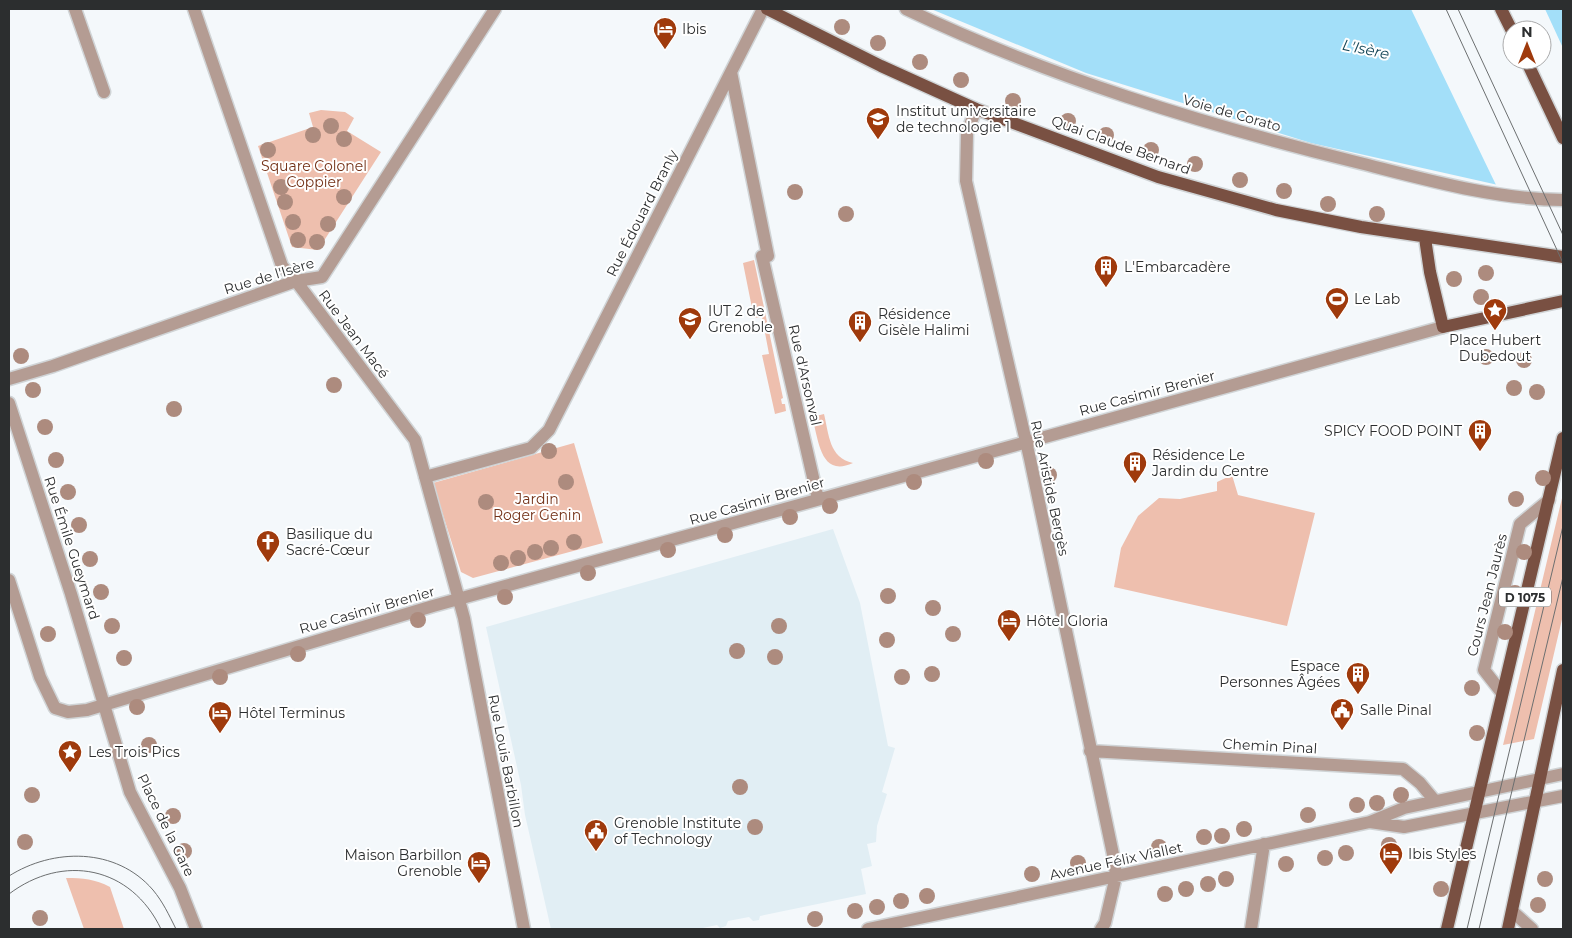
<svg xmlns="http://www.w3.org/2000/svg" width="1572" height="938" viewBox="0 0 1572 938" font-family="Montserrat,sans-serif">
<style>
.built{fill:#e1eef4}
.green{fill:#eebfae}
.water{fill:#a3dff9;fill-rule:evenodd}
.pier{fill:#f4f8fb;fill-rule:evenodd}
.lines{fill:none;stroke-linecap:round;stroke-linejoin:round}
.minor-casing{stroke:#d0d4d6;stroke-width:15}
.major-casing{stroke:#d0d4d6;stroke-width:15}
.minor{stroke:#b49c93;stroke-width:12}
.major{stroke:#795042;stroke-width:12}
.tram{stroke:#6c6f70;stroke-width:1}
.tree{fill:#ad8b7e}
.labels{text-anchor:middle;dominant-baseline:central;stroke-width:4;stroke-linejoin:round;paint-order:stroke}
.shield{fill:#fff;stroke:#6b6d6d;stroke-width:1}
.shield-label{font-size:12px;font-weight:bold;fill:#2c2e2f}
.poi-label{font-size:14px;fill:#2c2e2f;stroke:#fff;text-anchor:start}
.street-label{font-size:14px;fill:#2c2e2f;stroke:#fff}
.park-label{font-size:14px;fill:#733117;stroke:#fff}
.water-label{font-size:15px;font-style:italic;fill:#134557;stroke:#fff}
</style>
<rect width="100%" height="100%" fill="#f4f8fb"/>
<!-- built -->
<path class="built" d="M833,529L860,603L888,746L895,748L882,792L887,794L877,826L876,842L867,844L872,866L861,869L866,894L760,916L759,920L753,921L749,917L728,921L726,926L720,928L717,925L698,929H551L525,815L521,785L486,627Z"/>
<!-- green -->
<path class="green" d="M321,110L345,112L354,118L347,131L381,152L318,250L292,247L258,146L313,127L309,113Z
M754,260L783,398L781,399L782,404H785L786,411L775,414L762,355L769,354L762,317L754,318L743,263Z
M824,414C829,434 829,458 853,463C820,478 819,440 812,417Z
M574,443L603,543L473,578L461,572L433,483Z
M1232,475L1238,495L1315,513L1287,626L1114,587L1121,548L1138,516L1159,498L1180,499L1217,491V482Z
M1563,494V615L1534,739L1503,745Z
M66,878C83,878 95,879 110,887L124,929H84Z"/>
<!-- water -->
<path class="water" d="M931,9H1563V190L1516,189L1311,143L1086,73ZM1512,30H1542V60H1512Z"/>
<!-- pier -->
<path class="pier" d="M1411,9H1545L1563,48V193L1515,191L1497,187ZM1512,30H1542V60H1512Z"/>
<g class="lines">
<!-- minor casing -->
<g class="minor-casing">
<path id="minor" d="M75,9L104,92
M194,9L282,266L296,281L415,440L464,618L524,929
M906,9C1049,77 1202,124 1356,162C1424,179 1492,199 1563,200
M731,72L768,256
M976,109L967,133L966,181L1030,459L1114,859L1116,876L1105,923L1101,929
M762,256L818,499
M9,379L53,366L296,281L322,277L495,9
M9,403L71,594L130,792L180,888L196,929
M425,477L531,448L549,430L763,9
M9,580L40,677L55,708L68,712L87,710L433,606L1443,327
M1502,693L1484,670L1520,524L1549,500
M1090,751L1403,769L1420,783L1435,801
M1370,822L1404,827L1563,796
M1513,912L1532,929
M868,929L1370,822L1404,808L1563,774
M1251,929L1264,844"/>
</g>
<!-- major casing -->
<g class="major-casing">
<path id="major" d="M767,9L881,66L976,109L1158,177L1276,210L1361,227L1563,257
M1501,9L1512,31
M1526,60L1563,138
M1425,238L1430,272L1443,327L1563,301
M1447,929L1563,438
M1508,929L1563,670"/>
</g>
<!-- minor -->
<use href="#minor" class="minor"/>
<!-- major -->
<use href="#major" class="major"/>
<!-- tram -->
<path class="tram" d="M1446,9L1563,263
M1458,9L1563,235
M9,876C53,848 116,847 153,890C163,902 169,915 176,929
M9,894C63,853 131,866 161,929
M1467,929L1563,526
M1479,929L1563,577"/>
</g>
<!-- trees -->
<g class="tree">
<circle cx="842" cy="27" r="8"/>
<circle cx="878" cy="43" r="8"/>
<circle cx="920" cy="62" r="8"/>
<circle cx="961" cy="80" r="8"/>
<circle cx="1013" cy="101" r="8"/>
<circle cx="1068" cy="121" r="8"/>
<circle cx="331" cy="126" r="8"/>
<circle cx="313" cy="135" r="8"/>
<circle cx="1106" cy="135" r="8"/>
<circle cx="344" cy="139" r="8"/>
<circle cx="268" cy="150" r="8"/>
<circle cx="1151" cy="150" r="8"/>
<circle cx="1195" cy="164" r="8"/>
<circle cx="1240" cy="180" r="8"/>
<circle cx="281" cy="187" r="8"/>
<circle cx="1284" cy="191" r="8"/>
<circle cx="795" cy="192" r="8"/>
<circle cx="344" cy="197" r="8"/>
<circle cx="285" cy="202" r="8"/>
<circle cx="1328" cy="204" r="8"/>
<circle cx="846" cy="214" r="8"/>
<circle cx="1377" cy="214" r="8"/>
<circle cx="293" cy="222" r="8"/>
<circle cx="328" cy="224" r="8"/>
<circle cx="298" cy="240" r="8"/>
<circle cx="317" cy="242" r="8"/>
<circle cx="1486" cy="273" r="8"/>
<circle cx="1454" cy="279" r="8"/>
<circle cx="1481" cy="297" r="8"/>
<circle cx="21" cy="356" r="8"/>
<circle cx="1486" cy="357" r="8"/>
<circle cx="1524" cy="360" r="8"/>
<circle cx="334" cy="385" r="8"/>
<circle cx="1514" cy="388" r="8"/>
<circle cx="33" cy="390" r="8"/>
<circle cx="1537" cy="392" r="8"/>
<circle cx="174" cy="409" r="8"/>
<circle cx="45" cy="427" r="8"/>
<circle cx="549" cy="451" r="8"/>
<circle cx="56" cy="460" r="8"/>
<circle cx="986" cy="461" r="8"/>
<circle cx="1049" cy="475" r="8"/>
<circle cx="1543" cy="478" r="8"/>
<circle cx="566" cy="482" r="8"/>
<circle cx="914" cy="482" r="8"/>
<circle cx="68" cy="492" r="8"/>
<circle cx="1516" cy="499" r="8"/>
<circle cx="486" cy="502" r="8"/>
<circle cx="830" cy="506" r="8"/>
<circle cx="790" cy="517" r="8"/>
<circle cx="79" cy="525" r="8"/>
<circle cx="725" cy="535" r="8"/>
<circle cx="574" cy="542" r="8"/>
<circle cx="551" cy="548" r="8"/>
<circle cx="668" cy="550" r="8"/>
<circle cx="535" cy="552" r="8"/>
<circle cx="1524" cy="552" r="8"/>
<circle cx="518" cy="558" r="8"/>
<circle cx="90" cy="559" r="8"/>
<circle cx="501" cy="563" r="8"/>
<circle cx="588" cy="573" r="8"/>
<circle cx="101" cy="592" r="8"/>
<circle cx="1515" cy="593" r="8"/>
<circle cx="888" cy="596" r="8"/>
<circle cx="505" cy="597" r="8"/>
<circle cx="933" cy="608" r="8"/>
<circle cx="418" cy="620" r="8"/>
<circle cx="112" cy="626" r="8"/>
<circle cx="779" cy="626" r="8"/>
<circle cx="1505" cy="632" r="8"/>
<circle cx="48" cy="634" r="8"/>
<circle cx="953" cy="634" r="8"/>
<circle cx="887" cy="640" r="8"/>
<circle cx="737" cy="651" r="8"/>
<circle cx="298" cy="654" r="8"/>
<circle cx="775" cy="657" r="8"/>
<circle cx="124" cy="658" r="8"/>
<circle cx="932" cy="674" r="8"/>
<circle cx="220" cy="677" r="8"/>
<circle cx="902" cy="677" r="8"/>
<circle cx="1472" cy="688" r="8"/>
<circle cx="137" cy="707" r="8"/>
<circle cx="1477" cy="733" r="8"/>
<circle cx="149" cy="745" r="8"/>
<circle cx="740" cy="787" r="8"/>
<circle cx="32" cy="795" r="8"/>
<circle cx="1401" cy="795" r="8"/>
<circle cx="1377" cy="803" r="8"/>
<circle cx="1357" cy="805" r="8"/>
<circle cx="1308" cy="815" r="8"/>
<circle cx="173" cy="816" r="8"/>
<circle cx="755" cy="827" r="8"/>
<circle cx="1244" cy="829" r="8"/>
<circle cx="1222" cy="836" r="8"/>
<circle cx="1204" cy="837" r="8"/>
<circle cx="25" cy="842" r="8"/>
<circle cx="1389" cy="845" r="8"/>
<circle cx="1159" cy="847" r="8"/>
<circle cx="184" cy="851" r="8"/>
<circle cx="1346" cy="853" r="8"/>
<circle cx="1325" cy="858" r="8"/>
<circle cx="1078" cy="863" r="8"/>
<circle cx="1286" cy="864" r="8"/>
<circle cx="1032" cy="874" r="8"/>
<circle cx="1226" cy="879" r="8"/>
<circle cx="1545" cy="879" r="8"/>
<circle cx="1208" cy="884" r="8"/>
<circle cx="1186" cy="889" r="8"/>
<circle cx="1441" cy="889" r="8"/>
<circle cx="1165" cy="894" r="8"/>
<circle cx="927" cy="896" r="8"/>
<circle cx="901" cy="901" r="8"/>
<circle cx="1538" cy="905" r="8"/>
<circle cx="877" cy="907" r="8"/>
<circle cx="855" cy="911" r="8"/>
<circle cx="40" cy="918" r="8"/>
<circle cx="815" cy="919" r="8"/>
</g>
<!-- icons -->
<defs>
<g id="hotel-pin" transform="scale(1.25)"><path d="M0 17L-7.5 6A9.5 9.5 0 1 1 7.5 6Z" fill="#9f3a0c" stroke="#fff"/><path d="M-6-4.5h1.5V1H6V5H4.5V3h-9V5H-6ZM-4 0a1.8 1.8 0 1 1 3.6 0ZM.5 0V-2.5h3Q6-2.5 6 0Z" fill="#fff"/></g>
<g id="university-pin" transform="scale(1.25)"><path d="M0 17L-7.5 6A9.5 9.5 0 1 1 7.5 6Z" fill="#9f3a0c" stroke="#fff"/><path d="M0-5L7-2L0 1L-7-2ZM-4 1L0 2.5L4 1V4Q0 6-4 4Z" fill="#fff"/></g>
<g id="building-pin" transform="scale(1.25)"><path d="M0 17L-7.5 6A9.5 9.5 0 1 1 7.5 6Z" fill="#9f3a0c" stroke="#fff"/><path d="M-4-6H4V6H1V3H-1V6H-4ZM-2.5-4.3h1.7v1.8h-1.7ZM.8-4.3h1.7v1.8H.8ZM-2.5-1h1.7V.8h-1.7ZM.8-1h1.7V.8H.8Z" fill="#fff"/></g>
<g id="stadium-pin" transform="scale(1.25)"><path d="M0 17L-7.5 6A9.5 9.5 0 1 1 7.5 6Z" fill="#9f3a0c" stroke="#fff"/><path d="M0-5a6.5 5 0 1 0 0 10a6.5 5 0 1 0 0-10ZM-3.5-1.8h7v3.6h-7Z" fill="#fff"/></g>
<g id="sight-pin" transform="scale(1.25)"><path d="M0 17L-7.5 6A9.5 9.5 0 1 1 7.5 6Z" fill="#9f3a0c" stroke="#fff"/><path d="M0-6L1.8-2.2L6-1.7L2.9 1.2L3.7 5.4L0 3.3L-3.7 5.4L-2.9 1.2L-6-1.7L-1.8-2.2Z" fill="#fff"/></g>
<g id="church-pin" transform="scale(1.25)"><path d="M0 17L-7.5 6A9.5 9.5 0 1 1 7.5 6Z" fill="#9f3a0c" stroke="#fff"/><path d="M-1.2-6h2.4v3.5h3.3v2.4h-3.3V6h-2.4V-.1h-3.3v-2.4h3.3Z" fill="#fff"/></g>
<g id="civic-pin" transform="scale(1.25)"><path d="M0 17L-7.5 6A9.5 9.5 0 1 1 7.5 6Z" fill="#9f3a0c" stroke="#fff"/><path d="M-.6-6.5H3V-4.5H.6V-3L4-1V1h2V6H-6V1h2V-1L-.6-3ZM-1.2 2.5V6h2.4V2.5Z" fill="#fff"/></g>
</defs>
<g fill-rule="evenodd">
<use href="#hotel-pin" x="665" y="29"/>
<use href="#university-pin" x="878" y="119"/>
<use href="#building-pin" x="1106" y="267"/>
<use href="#stadium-pin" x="1337" y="299"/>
<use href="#sight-pin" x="1495" y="310"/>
<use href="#university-pin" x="690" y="319"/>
<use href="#building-pin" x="860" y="322"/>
<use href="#building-pin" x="1480" y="431"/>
<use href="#building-pin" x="1135" y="463"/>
<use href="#church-pin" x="268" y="542"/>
<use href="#hotel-pin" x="1009" y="621"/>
<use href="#building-pin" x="1358" y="674"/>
<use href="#civic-pin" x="1342" y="710"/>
<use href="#hotel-pin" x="220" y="713"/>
<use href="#sight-pin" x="70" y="752"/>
<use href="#civic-pin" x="596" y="831"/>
<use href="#hotel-pin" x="1391" y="854"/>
<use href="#hotel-pin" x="479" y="863"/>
</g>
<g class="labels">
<!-- shield labels -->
<rect class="shield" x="1499" y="587.5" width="52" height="19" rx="4"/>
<g class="shield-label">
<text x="1525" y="597">D 1075</text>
</g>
<!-- poi labels -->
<g class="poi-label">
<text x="682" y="29">Ibis</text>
<text x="896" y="111">Institut universitaire<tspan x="896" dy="16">de technologie 1</tspan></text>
<text x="1124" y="267">L'Embarcadère</text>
<text x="1354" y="299">Le Lab</text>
<text x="708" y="311">IUT 2 de<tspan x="708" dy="16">Grenoble</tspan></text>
<text x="878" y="314">Résidence<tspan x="878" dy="16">Gisèle Halimi</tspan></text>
<text x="1495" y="340" text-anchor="middle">Place Hubert<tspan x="1495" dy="16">Dubedout</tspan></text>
<text x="1462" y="431" text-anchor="end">SPICY FOOD POINT</text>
<text x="1152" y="455">Résidence Le<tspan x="1152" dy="16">Jardin du Centre</tspan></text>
<text x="286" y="534">Basilique du<tspan x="286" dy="16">Sacré-Cœur</tspan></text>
<text x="1026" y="621">Hôtel Gloria</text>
<text x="1340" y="666" text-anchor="end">Espace<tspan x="1340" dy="16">Personnes Âgées</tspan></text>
<text x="1360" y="710">Salle Pinal</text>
<text x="238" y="713">Hôtel Terminus</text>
<text x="88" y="752">Les Trois Pics</text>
<text x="614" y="823">Grenoble Institute<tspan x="614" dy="16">of Technology</tspan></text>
<text x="1408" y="854">Ibis Styles</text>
<text x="462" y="855" text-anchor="end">Maison Barbillon<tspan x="462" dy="16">Grenoble</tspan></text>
</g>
<!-- street labels -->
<g class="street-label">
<text transform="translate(1232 113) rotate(16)">Voie de Corato</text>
<text transform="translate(1121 145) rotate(20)">Quai Claude Bernard</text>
<text transform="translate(642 213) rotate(-63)">Rue Édouard Branly</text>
<text transform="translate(269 276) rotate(-17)">Rue de l'Isère</text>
<text transform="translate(354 334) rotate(53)">Rue Jean Macé</text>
<text transform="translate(805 375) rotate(77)">Rue d'Arsonval</text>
<text transform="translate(1147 393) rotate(-15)">Rue Casimir Brenier</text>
<text transform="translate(1050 488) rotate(78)">Rue Aristide Bergès</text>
<text transform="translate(757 501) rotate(-16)">Rue Casimir Brenier</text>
<text transform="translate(72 548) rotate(72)">Rue Émile Gueymard</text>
<text transform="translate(1487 595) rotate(-76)">Cours Jean Jaurès</text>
<text transform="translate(367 610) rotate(-16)">Rue Casimir Brenier</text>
<text transform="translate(1270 746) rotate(3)">Chemin Pinal</text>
<text transform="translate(506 761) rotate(79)">Rue Louis Barbillon</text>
<text transform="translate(166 825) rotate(64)">Place de la Gare</text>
<text transform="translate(1116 861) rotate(-12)">Avenue Félix Viallet</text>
</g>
<!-- park labels -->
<g class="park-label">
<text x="314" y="166">Square Colonel<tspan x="314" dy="16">Coppier</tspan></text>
<text x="537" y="499">Jardin<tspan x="537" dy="16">Roger Genin</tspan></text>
</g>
<!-- water labels -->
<g class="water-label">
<text transform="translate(1366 49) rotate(12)">L'Isère</text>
</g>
</g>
<!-- border -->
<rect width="1572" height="938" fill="none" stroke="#2c2e2f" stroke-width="20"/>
<!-- north arrow -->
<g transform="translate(1527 45)"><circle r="24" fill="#ffffff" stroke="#ababac"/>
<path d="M0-4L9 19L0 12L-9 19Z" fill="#9f3a0c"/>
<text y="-8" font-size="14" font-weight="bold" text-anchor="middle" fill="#2c2e2f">N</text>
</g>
</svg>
